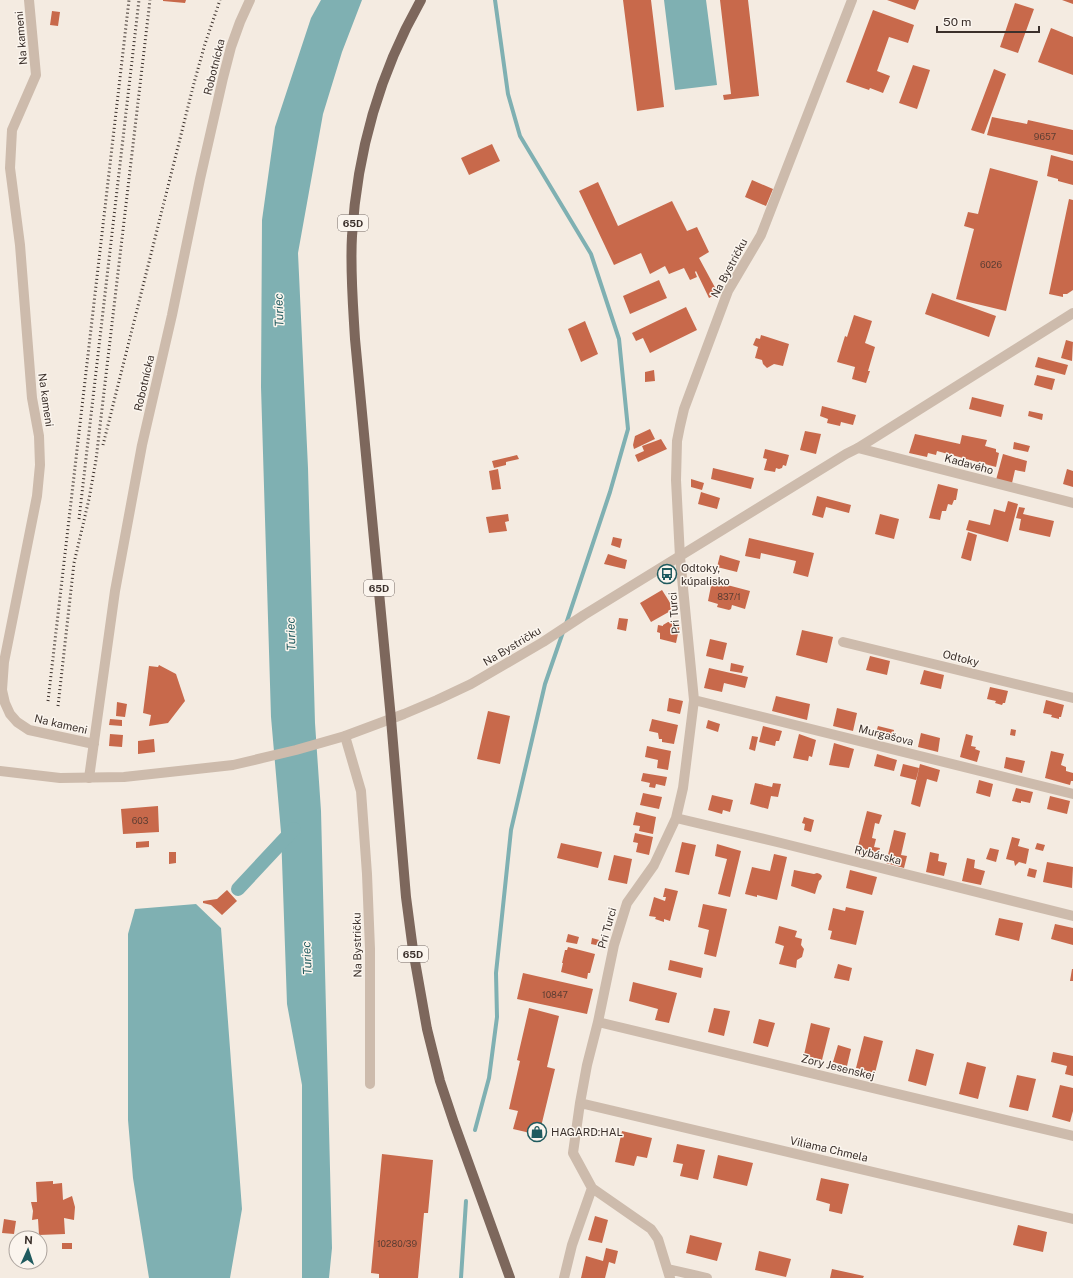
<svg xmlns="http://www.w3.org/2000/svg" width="1073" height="1278" viewBox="0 0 1073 1278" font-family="'Public Sans',sans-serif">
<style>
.water{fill:#7fb0b2}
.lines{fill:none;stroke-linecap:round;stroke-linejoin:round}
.stream{stroke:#7fb0b2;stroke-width:4}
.canal{stroke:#7fb0b2;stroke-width:14}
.building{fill:#c8694b}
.minor{stroke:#cdbbac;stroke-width:10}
.tertiary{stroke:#cdbbac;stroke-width:10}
.primary{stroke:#7d675c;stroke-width:10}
.rail{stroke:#3b302b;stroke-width:3;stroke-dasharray:1 3;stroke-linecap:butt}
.labels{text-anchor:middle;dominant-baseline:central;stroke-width:3;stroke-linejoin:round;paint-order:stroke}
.number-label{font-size:9px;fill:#5e3e33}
.shield{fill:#fbf5ee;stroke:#756b66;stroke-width:1}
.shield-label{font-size:10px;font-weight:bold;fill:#3b302b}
.street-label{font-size:11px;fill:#3b302b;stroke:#fbf5ee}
.poi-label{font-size:11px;fill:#3b302b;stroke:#fbf5ee;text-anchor:start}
.water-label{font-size:12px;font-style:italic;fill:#1f5a5e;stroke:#fbf5ee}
</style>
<rect width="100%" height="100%" fill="#f4ebe1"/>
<!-- water -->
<path class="water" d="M321,0H362L342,52L323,114L298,253L308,468L315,723L321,811L332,1248L329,1278H302V1085L287,1004L281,832L271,717L261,387L262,220L275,127L311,18Z
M664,0H706L717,85L675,90Z
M196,904L221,928L242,1209L230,1278H149L133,1178L128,1120V934L135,909Z"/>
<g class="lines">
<!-- stream -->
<path class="stream" d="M495,0L508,94L520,136L591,254L619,339L628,429L610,492L566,624
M475,1130L489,1078L497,1017L496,973L511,830L545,684L563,632
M461,1278L466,1201"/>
<!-- canal -->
<path class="canal" d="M238,889L294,829"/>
</g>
<!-- building -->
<path class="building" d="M163,0H186L185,3L163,1Z
M623,0H651L664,107L637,111Z
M720,0H748L759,96L724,100L723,95L731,94Z
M887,0H919L915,10Z
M1062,0H1073V4Z
M1015,3L1034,9L1018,53L1000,47Z
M873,10L914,25L908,43L889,37L877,71L890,76L883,93L870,88L869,90L846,82Z
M52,11L60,12L58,26L50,25Z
M1051,28L1073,37V75L1038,62Z
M913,65L930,70L917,109L899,103Z
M994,69L1006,74L984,134L971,130Z
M992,117L1027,124L1028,120L1073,130V155L987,135Z
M492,144L500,161L469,175L461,158Z
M1051,155L1073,161V185L1058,181V179L1047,176Z
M990,168L1038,181L1006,311L956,299L974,229L964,226L968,212L978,214Z
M752,180L773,189L766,206L745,197Z
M598,182L618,226L672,201L687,231L697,227L709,252L699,258L718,293L709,298L696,271L695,272L697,277L690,280L684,268L669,274L665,266L650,274L641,253L614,265L579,191Z
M1069,199L1073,200V290L1067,294H1063V297L1049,294Z
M659,280L667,298L630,314L623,296Z
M932,293L996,316L989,337L925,314Z
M686,307L697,330L650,353L643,338L636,341L632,333Z
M854,315L872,321L865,343L875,347L868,371H870L866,383L852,379L855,367L837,362L845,336L847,337Z
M585,321L598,354L581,362L568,329Z
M761,335L789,344L783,366L774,364L767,368L763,364L762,360L755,358L758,347L753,345L756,338L760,339Z
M1066,340L1073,342L1072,361L1061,358Z
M1038,357L1068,365L1065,375L1035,367Z
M654,370L655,381L645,382V372Z
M1037,375L1055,379L1052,390L1034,385Z
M972,397L1004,405L1001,417L969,409Z
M822,406L856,415L853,425L841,422L840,426L827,423L828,419L820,416Z
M1029,411L1043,414L1042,420L1028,416Z
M650,429L655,439L634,449L633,445L635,436Z
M805,431L821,434L816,454L800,450Z
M915,434L960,444L962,435L987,440L985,446L996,449V452L999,453L996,467L937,451L936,455L928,453L927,457L909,453Z
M661,439L667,449L638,462L635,455L644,451L642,446Z
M1014,442L1030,446L1028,452L1013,449Z
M765,449L789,455L786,466L783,465L782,468L779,469L776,468L775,472L764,470L767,459L763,458Z
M1003,454L1027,461L1025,472L1015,470L1012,483L996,480Z
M517,455L519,459L506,462V465L494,468L492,461Z
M713,468L754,478L751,489L711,479Z
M498,469L501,489L492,490L489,471Z
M1067,469L1073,471V487L1063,484Z
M691,479L704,483L702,490L691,487Z
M938,484L958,489L956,500H954L952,505L948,504L946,511H942L940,520L929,518Z
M701,492L720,498L717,509L698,504Z
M817,496L851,505L849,513L826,507L823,518L812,515Z
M1008,501L1018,504L1008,542L966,530L969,520L990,525L994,509L1005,512Z
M1019,507L1025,508L1023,514L1054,521L1050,537L1019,530L1021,519L1016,518Z
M508,514L509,521L505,522L507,531L489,533L486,517Z
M880,514L899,519L894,539L875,534Z
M968,532L977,535L971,561L961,558Z
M613,537L622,539L620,548L611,545Z
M749,538L814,553L808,577L793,573L796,561L761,553L760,559L745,556Z
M608,554L627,560L625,569L604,564Z
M720,555L740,561L737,572L717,567Z
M712,581L750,591L745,609L732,605L731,609L729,610L717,607L718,604L708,601Z
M662,590L674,609L651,622L640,603Z
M619,618L628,619L626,631L617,629Z
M668,622L680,624L676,643L660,639V633L657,632L658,625L663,626V625Z
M802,630L833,637L827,663L796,655Z
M710,639L727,643L723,660L706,656Z
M870,656L890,661L887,675L866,670Z
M731,663L744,666L742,673L730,671Z
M159,665L176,674L185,701L168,723L149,726L151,715L143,713L149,666L158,667Z
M709,668L748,677L745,688L724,683L722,692L704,688Z
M924,670L944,675L941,689L920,684Z
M990,687L1008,691L1005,703H1003L1002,705L995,703L996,701L987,699Z
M776,696L810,704L807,720L772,711Z
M669,698L683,701L680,714L667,711Z
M1046,700L1064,705L1061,717H1059V719L1051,717L1052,715L1043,713Z
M117,702L127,704L125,717L116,716Z
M837,708L857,713L853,731L833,726Z
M488,711L510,716L500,764L477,759Z
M110,719L122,720V726L109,725Z
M652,719L678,725L674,744L662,742V739H659L658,733L649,731Z
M708,720L720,724L718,732L706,728Z
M763,726L782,731L779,741H776L775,746L759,742Z
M878,726L894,730L892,741L875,736Z
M1011,729L1016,730L1015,736L1010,735Z
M921,733L940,738L938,752L918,747Z
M110,734L123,735L122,747L109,746Z
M799,734L816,740L812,757L809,756L808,761L793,758Z
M966,734L973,736L971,746L976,747L975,749L980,751L977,762L960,757Z
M752,736L758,737L755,751L749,749Z
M154,739L155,752L138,754V741Z
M834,743L854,749L849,768L829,765Z
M647,746L671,751L668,770L657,768L658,760L645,757Z
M1051,751L1064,754L1061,765L1066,767V771L1073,773V781H1071L1070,785L1045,778Z
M877,754L897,760L894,771L874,766Z
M1006,757L1025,761L1022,773L1004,768Z
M903,764L919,768L916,780L900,776Z
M920,764L940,770L937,782L927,779L920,807L911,804Z
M643,773L667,777L665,786L656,784L655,788L649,787L650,783L641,781Z
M979,780L993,784L990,797L976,793Z
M755,783L772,787L773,783L781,784L778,797L771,796L768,809L750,804Z
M1016,788L1033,792L1030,803L1021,801V803L1012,801Z
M643,793L662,797L659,809L640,805Z
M712,795L733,800L730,812L723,810L722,814L708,810Z
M1050,796L1070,801L1067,814L1047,809Z
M158,806L159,832L123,834L121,809Z
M867,811L882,815L879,824L875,823L872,838L876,839L874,847L880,848L877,860L856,854Z
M636,812L656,817L653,834L639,831L640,826L633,825Z
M804,817L814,820L811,832L804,830L805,824L802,823Z
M894,830L906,833L901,855L907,856L904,868L886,863Z
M635,833L653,837L649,855L636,852L638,843L633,842Z
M1012,837L1020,839L1018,846L1029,849L1026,864L1019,862L1015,866L1014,861L1006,859Z
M149,841V847L136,848V842Z
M682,842L696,845L689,875L675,872Z
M561,843L602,852L598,868L557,858Z
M1037,843L1045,845L1043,851L1035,849Z
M717,844L741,851L730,897L718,894L727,859L715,856Z
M990,848L999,850L996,862L986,859Z
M169,852H176V863L169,864Z
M930,852L939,854L938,861L947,863L944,876L926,872Z
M774,854L787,857L777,900L757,895V897L745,894L752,867L770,871Z
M614,855L632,859L627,884L608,880Z
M967,858L975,860L974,868L985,871L981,885L962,881Z
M1047,862L1073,867L1072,888L1043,882Z
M1029,868L1037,870L1035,878L1027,876Z
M794,870L814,874L817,873L820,874L822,876L821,879L819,881L815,894L791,886Z
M850,870L877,877L872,895L846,888Z
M665,888L678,891L670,921L664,919V922L655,919L656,917L649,916L654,897L665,901L666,897H663Z
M227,890L237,901L222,915L211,905L203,903V901L217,899Z
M703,904L727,909L716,957L704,954L709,930L698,927Z
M846,907L864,911L856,945L830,939L832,931L828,930L833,908L845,911Z
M999,918L1023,923L1019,941L995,935Z
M1055,924L1073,928V945L1051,939Z
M779,926L797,931L795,937L802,939L801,945L804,949L802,957L797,960L796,968L779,964L784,946L775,943Z
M568,934L579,937L577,944L566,942Z
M592,938L603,941L601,946L591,944Z
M568,947L595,954L590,973H588L587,979L561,972L563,963H562L565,950H567Z
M670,960L703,968L701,978L668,970Z
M838,964L852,968L849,981L834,978Z
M1072,969H1073V981H1070Z
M523,973L593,989L587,1014L517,999Z
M633,982L677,993L669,1023L655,1020L658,1009L629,1001Z
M529,1008L559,1016L547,1067L555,1069L539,1135L513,1129L518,1111L509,1109L520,1061L517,1060Z
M714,1008L730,1011L724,1036L708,1032Z
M759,1019L775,1023L768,1047L753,1043Z
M811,1023L830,1028L822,1060L804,1055Z
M864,1036L883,1041L875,1073L856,1068Z
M838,1045L851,1049L847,1066L833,1062Z
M916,1049L934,1054L926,1086L908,1081Z
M1053,1052L1073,1056V1076L1065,1074L1067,1066L1051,1062Z
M967,1062L986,1067L978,1099L959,1094Z
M1017,1075L1036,1079L1028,1111L1009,1107Z
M1060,1085L1073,1088V1111L1070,1122L1052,1117Z
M622,1131L652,1138L647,1158L637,1156L634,1166L615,1162Z
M677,1144L705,1150L698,1180L680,1176L683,1164L673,1162Z
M382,1154L433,1160L428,1213H424L418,1278H379V1274L371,1273Z
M718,1155L753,1163L747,1186L713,1178Z
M821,1178L849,1184L842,1214L829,1211L830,1204L816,1200Z
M53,1181V1184L62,1183L63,1200L72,1196L75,1207L74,1220L64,1218L65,1234L39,1235L38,1219L32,1220L33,1211L31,1202H37L36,1182Z
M595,1216L608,1220L602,1243L588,1240Z
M4,1219L16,1221L14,1234L2,1233L3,1226L9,1227L3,1226Z
M1018,1225L1047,1232L1043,1252L1013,1245Z
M690,1235L722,1243L717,1261L686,1253Z
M62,1243H72V1249H62Z
M10,1244L16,1245V1252L9,1251Z
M606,1248L618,1251L615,1264L609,1262L605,1278H581L586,1256L603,1261Z
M40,1249L47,1250L46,1256H40Z
M759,1251L791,1259L786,1277L755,1270Z
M832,1269L864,1276L863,1278H830Z"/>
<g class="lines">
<!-- minor -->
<path class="minor" d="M29,0L36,75L12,130L10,168L20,245L32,398L39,436L40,465L37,496L4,662L2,690L5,703L10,714L17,722L29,730L94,744
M858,448L1073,503
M843,642L1073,698
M694,700L1073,794
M345,736L361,791L367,874L370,949V1084
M89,778L115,591L142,445L172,315L200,179L223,78L231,47L240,22L250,0
M676,818L781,843L1073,916
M598,1022L1073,1136
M580,1103L1073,1219
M668,1269L707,1278
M564,1278L572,1245L592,1188
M670,1278L658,1239L651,1229L592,1188L573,1153L580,1103L587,1065L598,1022L614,945L627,903L654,865L676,818L683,788L694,700L680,557L676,480L677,441L680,426L684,409L728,291L761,235L852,0"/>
<!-- tertiary -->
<path class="tertiary" d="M0,771L60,778L124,777L233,765L296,750L345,736L404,714L437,700L471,684L543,642L584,615L846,454L858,448L1073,313"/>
<!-- primary -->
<path class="primary" d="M421,0C380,72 357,153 352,236C350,270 353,305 355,339L391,719L406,897L413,950L427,1029L440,1081L454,1123L510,1278"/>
<!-- rail -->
<path class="rail" d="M103,445L194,83L205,44L220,0
M79,519L139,0
M48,701L129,0
M58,706L74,563L89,499L96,460L150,0"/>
</g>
<!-- icons -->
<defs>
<g id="bus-ring" transform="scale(1)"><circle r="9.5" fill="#fbf5ee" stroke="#1f5a5e" stroke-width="1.5"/><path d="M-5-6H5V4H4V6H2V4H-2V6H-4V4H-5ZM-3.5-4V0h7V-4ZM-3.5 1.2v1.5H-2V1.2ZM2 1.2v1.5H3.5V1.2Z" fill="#1f5a5e"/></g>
<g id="shop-ring" transform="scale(1)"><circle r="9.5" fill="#fbf5ee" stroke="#1f5a5e" stroke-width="1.5"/><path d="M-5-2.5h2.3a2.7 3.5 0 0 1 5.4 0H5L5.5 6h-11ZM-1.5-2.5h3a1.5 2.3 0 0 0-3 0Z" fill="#1f5a5e"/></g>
</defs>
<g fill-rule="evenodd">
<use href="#bus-ring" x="667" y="574"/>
<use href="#shop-ring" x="537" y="1132"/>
</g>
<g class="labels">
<!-- number labels -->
<g class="number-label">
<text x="1045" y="136">9657</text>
<text x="991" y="264">6026</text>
<text x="729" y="596">837/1</text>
<text x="140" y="820">603</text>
<text x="555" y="994">10847</text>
<text x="397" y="1243">10280/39</text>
</g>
<!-- shield labels -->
<g class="shield">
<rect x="338" y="215" width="30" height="16" rx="3"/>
<rect x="364" y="580" width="30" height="16" rx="3"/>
<rect x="398" y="946" width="30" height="16" rx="3"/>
</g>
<g class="shield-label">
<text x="353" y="223">65D</text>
<text x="379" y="588">65D</text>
<text x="413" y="954">65D</text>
</g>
<!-- street labels -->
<g class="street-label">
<text transform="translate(21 38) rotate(-95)">Na kameni</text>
<text transform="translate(214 67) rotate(-76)">Robotnícka</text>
<text transform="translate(729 268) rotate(-62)">Na Bystričku</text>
<text transform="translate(144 383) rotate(-77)">Robotnícka</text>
<text transform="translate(46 400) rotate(82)">Na kameni</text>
<text transform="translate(969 464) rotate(15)">Kadavého</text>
<text transform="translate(674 613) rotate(-95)">Pri Turci</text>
<text transform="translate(512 646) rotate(-31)">Na Bystričku</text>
<text transform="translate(961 658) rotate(14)">Odtoky</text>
<text transform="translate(61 724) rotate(13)">Na kameni</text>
<text transform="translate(886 735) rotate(14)">Murgašova</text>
<text transform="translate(878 855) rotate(14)">Rybárska</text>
<text transform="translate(607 928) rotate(-74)">Pri Turci</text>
<text transform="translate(357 945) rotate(-91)">Na Bystričku</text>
<text transform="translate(838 1067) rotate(14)">Zory Jesenskej</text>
<text transform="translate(829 1149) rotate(13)">Viliama Chmela</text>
</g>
<!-- poi labels -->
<g class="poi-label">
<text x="681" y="568">Odtoky,<tspan x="681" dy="13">kúpalisko</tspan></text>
<text x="551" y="1132">HAGARD:HAL</text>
</g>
<!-- water labels -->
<g class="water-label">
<text transform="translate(279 310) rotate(-92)">Turiec</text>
<text transform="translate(291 634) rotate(-92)">Turiec</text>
<text transform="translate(307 958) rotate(-93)">Turiec</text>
</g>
</g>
<!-- north arrow -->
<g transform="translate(28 1250) rotate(3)"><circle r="19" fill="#fbf5ee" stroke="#aea6a0"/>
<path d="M0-3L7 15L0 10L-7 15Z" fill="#1f5a5e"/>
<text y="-6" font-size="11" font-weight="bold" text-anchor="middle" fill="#3b302b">N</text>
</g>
<!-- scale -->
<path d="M937 26v6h102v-6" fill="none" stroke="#3b302b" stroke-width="2"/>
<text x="943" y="26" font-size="12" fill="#3b302b" stroke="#fbf5ee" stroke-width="3" paint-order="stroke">50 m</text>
</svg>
